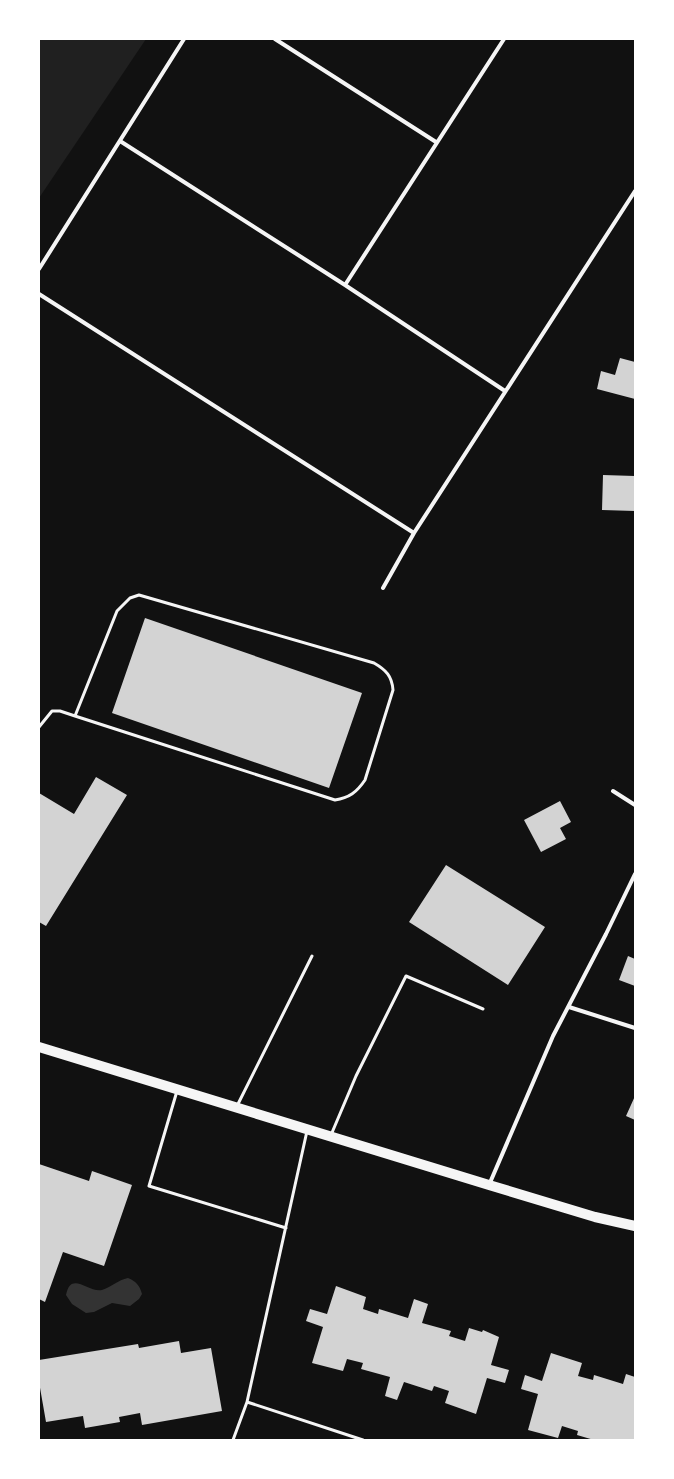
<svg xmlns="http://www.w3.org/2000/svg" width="674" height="1479" viewBox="0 0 674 1479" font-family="Commissioner,sans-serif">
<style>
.green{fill:#202020}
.water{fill:#333}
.building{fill:#d3d3d3}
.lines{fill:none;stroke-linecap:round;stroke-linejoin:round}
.service{stroke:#f5f5f5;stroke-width:3}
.minor{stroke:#f5f5f5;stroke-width:4}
.primary{stroke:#f5f5f5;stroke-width:10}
</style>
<rect width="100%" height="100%" fill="#111"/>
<!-- green -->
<path class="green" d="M39,39H146L39,198Z"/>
<!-- water -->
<path class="water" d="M128,1278C136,1281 140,1286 142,1294L139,1299L130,1306L112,1303L94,1312L86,1313L72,1304L66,1295C71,1270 88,1293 102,1290C111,1287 118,1280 128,1278Z"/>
<!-- building -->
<path class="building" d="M620,358L635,362V399L597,389L601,371L615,375Z
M603,475L635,476V511L602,510Z
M145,618L362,693L329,788L112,713Z
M96,777L127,795L46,926L39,922V793L74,814Z
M560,801L571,822L560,828L566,839L541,852L524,820Z
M446,865L545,927L508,985L409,922Z
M628,956L635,959V986L619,980Z
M635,1096V1120L626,1116Z
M39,1164L89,1181L92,1171L132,1185L104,1266L63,1252L45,1302L39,1299Z
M336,1286L366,1297L363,1309L378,1314L379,1309L408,1318L414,1299L428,1304L422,1323L451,1331L449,1336L465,1341L469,1328L482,1332L483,1330L499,1337L491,1365L509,1370L505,1383L487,1378L476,1414L445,1403L449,1391L434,1386L432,1391L404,1382L397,1400L385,1396L390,1377L361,1369L363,1363L347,1359L343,1371L312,1363L323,1327L306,1321L310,1309L327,1314Z
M179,1341L181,1353L211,1348L222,1411L142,1425L140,1413L119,1417L120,1422L85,1428L83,1416L46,1422L39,1382V1360L138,1344L139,1348Z
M551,1353L582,1363L578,1376L593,1380L594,1375L623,1384L626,1374L635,1377V1440H594L577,1435L578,1431L562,1426L558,1438L528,1430L538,1394L521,1389L525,1375L542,1381Z"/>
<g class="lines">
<!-- service -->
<path class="service" d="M39,727L52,711H60L75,716L335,800C349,798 357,792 365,780L393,690C392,676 386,670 374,663L139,595L130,598L117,611L75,716
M177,1091L149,1186L286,1228
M237,1106L312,956
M307,1131L247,1402L363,1440
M331,1135L356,1076L406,976L483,1009
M233,1440L247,1402"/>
<!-- minor -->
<path class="minor" d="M275,39L436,142
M120,141L345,285L505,391
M39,269L184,39
M345,285L504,39
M39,294L414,533
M383,588L414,533L635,191
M613,791L635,805
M569,1007L635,1028
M489,1185L553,1036L606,934L635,874"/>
<!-- primary -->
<path class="primary" d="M39,1047L489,1185L595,1217L635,1226"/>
</g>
<!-- border -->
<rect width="674" height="1479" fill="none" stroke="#ffffff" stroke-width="80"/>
</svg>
